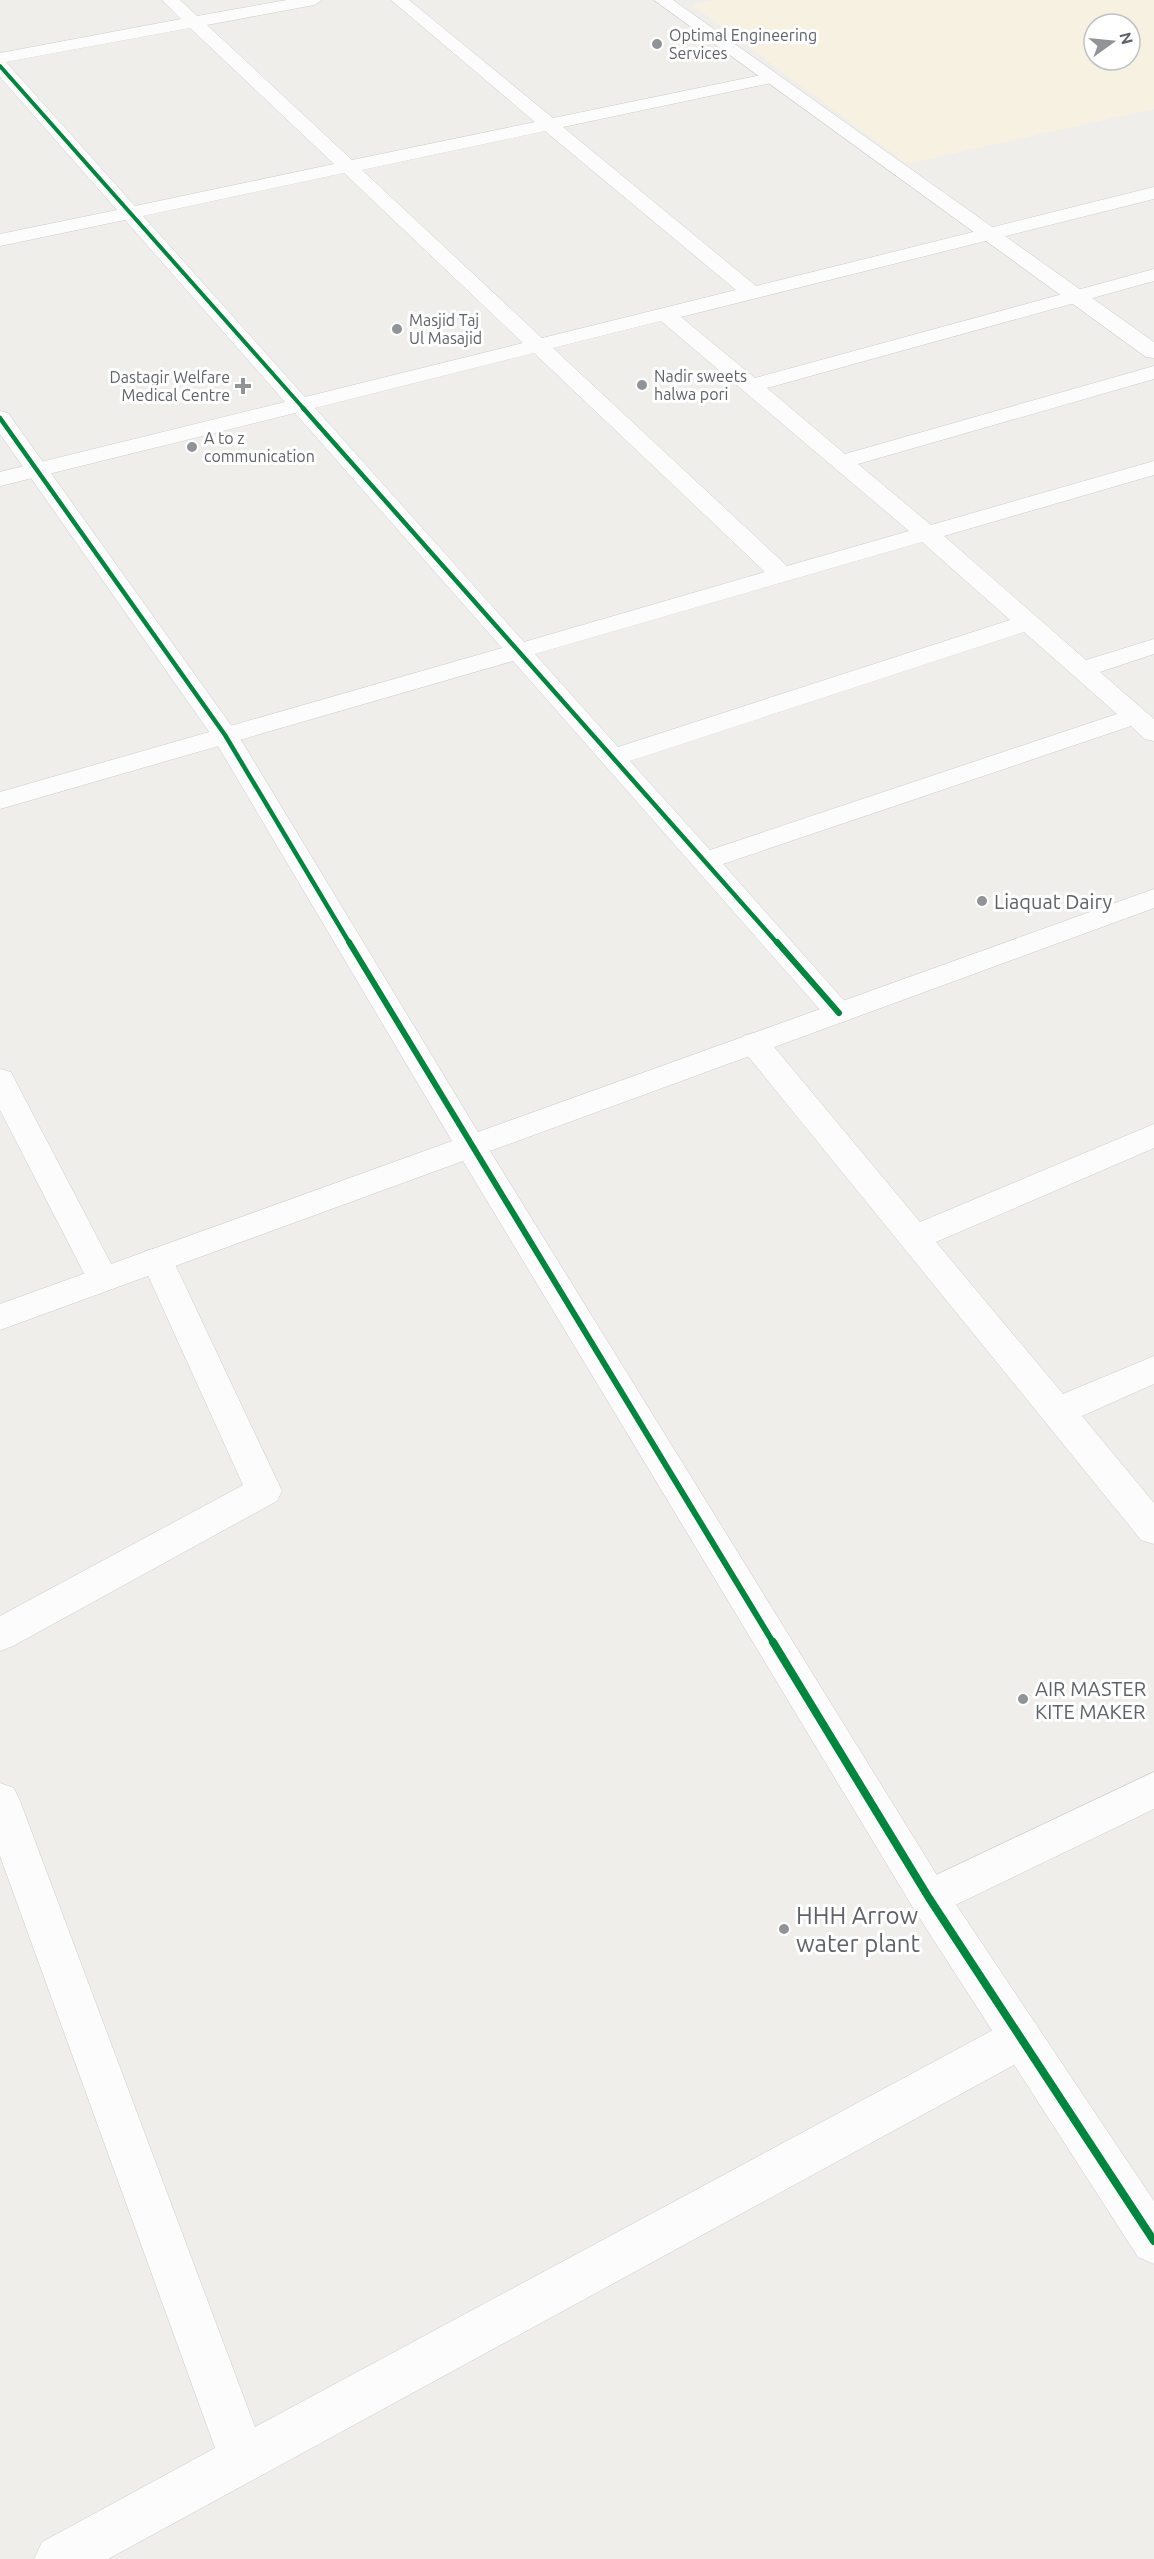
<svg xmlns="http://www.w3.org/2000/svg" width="1154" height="2559" viewBox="0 0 1154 2559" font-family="Ubuntu,sans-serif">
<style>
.sand{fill:#f6f1e1;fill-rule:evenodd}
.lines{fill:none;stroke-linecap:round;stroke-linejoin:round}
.street-casing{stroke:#cbcccc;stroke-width:1}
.secondary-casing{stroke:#cacacb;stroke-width:1}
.street{fill:#fdfcfc;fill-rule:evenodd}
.secondary{fill:#fdfcfc;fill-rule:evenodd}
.cycleway-far3-casing{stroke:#fff;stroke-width:6}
.cycleway-far2-casing{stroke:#fff;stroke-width:8}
.cycleway-far1-casing{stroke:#fff;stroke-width:10}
.cycleway-casing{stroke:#fff;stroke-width:11}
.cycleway-far3{stroke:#00873e;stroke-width:4}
.cycleway-far2{stroke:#00873e;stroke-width:4.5}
.cycleway-far1{stroke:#00873e;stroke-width:6}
.cycleway{stroke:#00873e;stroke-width:8}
.poi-dot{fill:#919496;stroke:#fff;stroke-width:2}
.labels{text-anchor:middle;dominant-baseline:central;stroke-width:6;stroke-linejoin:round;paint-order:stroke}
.far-poi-label{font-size:16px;fill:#5f6368;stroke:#fff;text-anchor:start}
.poi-label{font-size:20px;fill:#5f6368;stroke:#fff;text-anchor:start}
.near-poi-label{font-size:24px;fill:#5f6368;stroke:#fff;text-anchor:start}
</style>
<rect width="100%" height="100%" fill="#efeeea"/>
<!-- sand -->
<path class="sand" d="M715,0H1154V109L907,164L692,5ZM1094,24H1130V60H1094Z"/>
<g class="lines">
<!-- street casing -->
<g class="street-casing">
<path id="street" d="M162,0H180L197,16L287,0H322L314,5L207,25L352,160L535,122L391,0H409L553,118L771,73L777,74L780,78L777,82L771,83L563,127L756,286L1154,187V199L681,317L755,378L1154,269V281L767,388L845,454L1154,366V379L858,464L931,525L1154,461V475L944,536L1086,660L1154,639V654L1100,672L1154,719V741L1145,739L1131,726L723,864L849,1006L854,1013L849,1020L839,1023L829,1020L513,661L0,809V792L502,648L295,413L0,486V472L285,402L125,220L0,246V234L117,210L0,77V53L181,19ZM190,28L334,164L135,206L6,62ZM545,131L736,290L542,338L362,170ZM344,173L523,343L305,397L143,216ZM661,321L909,531L787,566L553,348ZM534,353L765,572L524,642L315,408ZM922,542L1010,620L618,747L535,654ZM1024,632L1117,714L710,850L630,761Z
M754,1033L765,1036L920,1222L1154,1124V1148L936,1242L1063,1394L1154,1356V1384L1082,1416L1154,1503V1544L1141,1540L743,1050L739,1043L743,1036Z
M0,1069L11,1072L15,1080L119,1279L115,1288L103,1291L91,1288L87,1279L0,1110Z
M157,1248L169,1251L173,1260L282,1491L277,1501L13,1646L0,1651V1616L243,1485L141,1260L145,1251Z
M1154,1772V1809L943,1911L929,1917L915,1911L909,1898L915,1885Z
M0,1783L14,1788L20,1801L255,2427L1006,2023L1021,2017L1036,2023L1042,2038L1036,2053L108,2559H34L42,2542L215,2448L0,1856Z"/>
</g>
<!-- secondary casing -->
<g class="secondary-casing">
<path id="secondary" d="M654,0H673L1154,342V358L1146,357Z
M0,411L8,413L238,735L478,1132L1154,889V908L490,1151L943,1885L1154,2201V2264L1138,2257L915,1911L463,1161L0,1330V1304L452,1141L212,736L0,434Z"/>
</g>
<!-- street -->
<use href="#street" class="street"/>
<!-- secondary -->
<use href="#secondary" class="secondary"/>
<!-- cycleway-far3 casing -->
<g class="cycleway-far3-casing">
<path id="cycleway-far3" d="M0,66L304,409"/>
</g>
<!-- cycleway-far2 casing -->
<g class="cycleway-far2-casing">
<path id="cycleway-far2" d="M303,408L778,944
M0,418L225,735L350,944"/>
</g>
<!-- cycleway-far1 casing -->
<g class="cycleway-far1-casing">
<path id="cycleway-far1" d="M349,942L774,1644
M777,942L839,1013"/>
</g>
<!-- cycleway casing -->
<g class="cycleway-casing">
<path id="cycleway" d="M773,1642L929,1898L1154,2241"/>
</g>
<!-- cycleway-far3 -->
<use href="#cycleway-far3" class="cycleway-far3"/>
<!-- cycleway-far2 -->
<use href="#cycleway-far2" class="cycleway-far2"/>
<!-- cycleway-far1 -->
<use href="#cycleway-far1" class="cycleway-far1"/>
<!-- cycleway -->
<use href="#cycleway" class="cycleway"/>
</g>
<!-- markers -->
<g class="poi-dot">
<circle cx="657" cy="44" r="6"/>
<circle cx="397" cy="329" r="6"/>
<circle cx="642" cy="385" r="6"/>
<path d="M240 377h6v6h6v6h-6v6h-6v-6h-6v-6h6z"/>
<circle cx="192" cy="447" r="6"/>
<circle cx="982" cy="901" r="6"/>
<circle cx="1023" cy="1699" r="6"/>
<circle cx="784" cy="1929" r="6"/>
</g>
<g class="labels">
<!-- far-poi labels -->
<g class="far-poi-label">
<text x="669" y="35">Optimal Engineering<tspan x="669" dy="18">Services</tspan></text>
<text x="409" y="320">Masjid Taj<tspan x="409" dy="18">Ul Masajid</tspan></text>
<text x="654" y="376">Nadir sweets<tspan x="654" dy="18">halwa pori</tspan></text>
<text x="230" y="377" text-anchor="end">Dastagir Welfare<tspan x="230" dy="18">Medical Centre</tspan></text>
<text x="204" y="438">A to z<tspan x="204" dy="18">communication</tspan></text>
</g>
<!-- poi labels -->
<g class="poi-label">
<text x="994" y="901">Liaquat Dairy</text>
<text x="1035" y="1688">AIR MASTER<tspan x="1035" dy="23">KITE MAKER</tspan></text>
</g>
<!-- near-poi labels -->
<g class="near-poi-label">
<text x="796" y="1915">HHH Arrow<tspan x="796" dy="28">water plant</tspan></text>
</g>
</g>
<!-- north arrow -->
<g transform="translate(1112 42) rotate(75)"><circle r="28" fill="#ffffff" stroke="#bfc1c3" stroke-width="1.5"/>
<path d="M0-4.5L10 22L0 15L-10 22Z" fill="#919496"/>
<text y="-9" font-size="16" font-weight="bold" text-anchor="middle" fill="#5f6368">N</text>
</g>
</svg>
